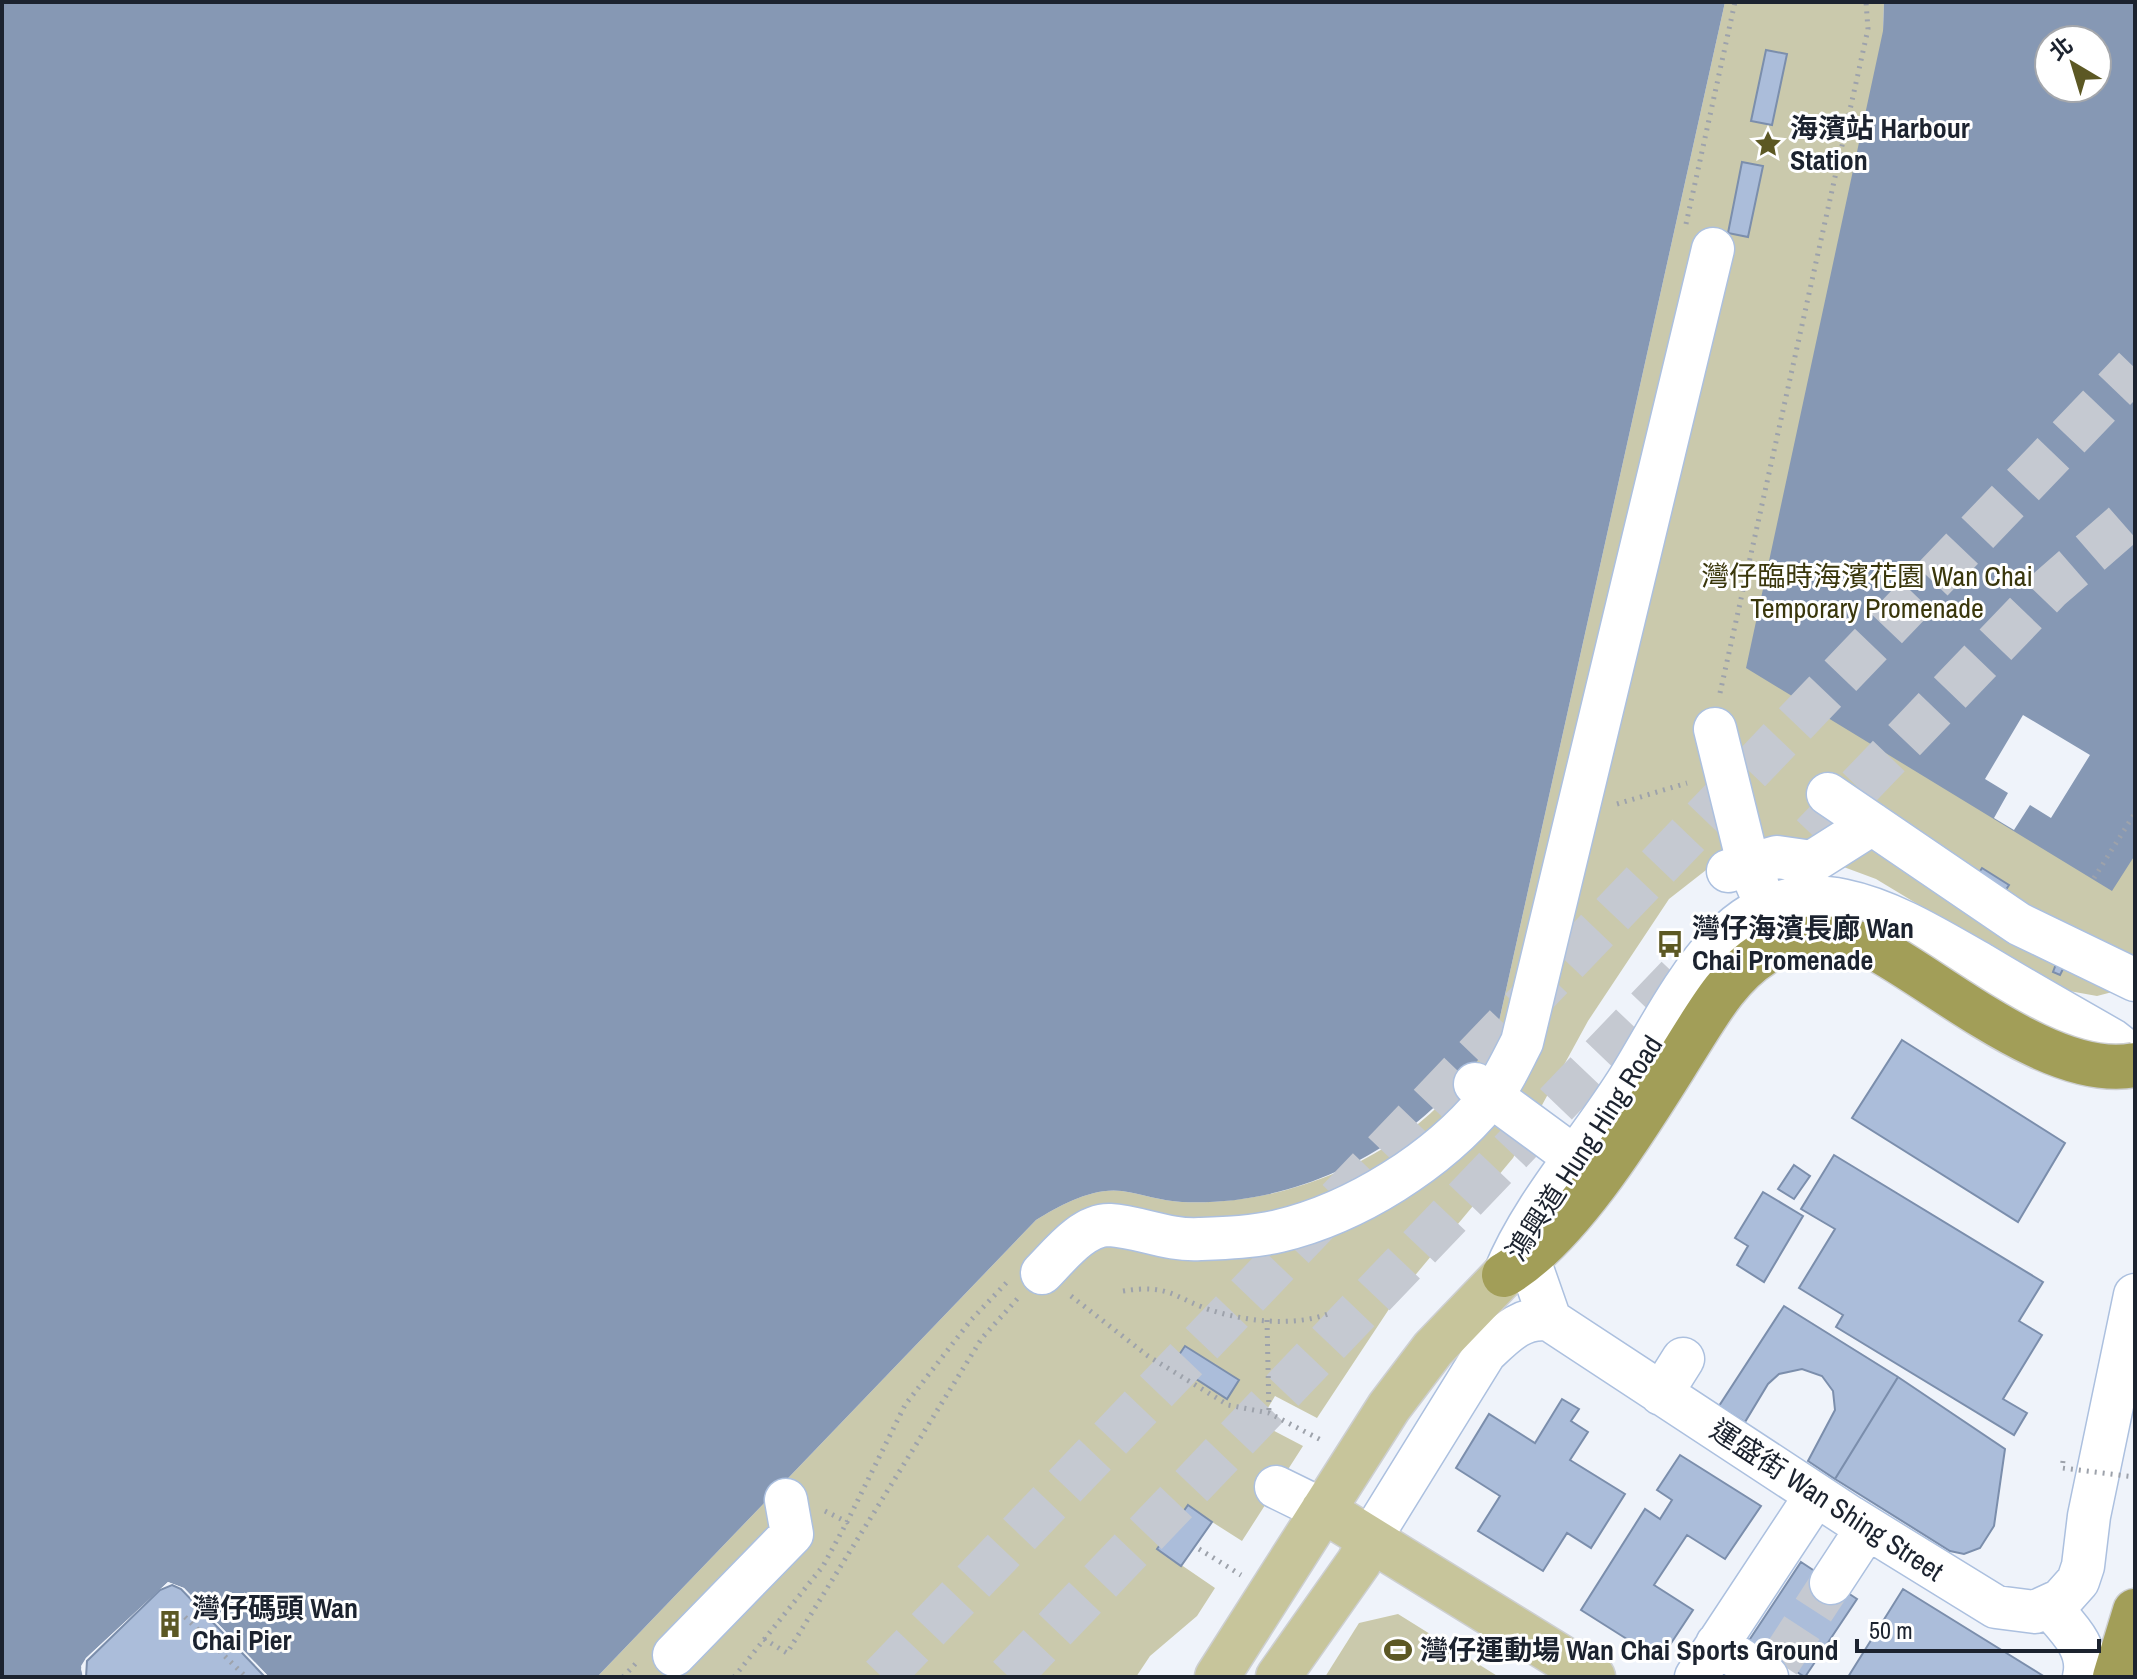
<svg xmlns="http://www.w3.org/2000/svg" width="2137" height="1679" viewBox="0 0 2137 1679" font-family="'Archivo Narrow','Noto Sans TC',sans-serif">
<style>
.green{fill:#cac9ac;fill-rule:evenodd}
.water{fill:#8698b4;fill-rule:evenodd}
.pier{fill:#eff3fa}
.building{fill:#abbdda;stroke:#7b8eac;stroke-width:2}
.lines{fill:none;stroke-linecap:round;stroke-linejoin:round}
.minor-tunnel{stroke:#c5c9d1;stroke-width:42;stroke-dasharray:42 21;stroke-linecap:butt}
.highway-tunnel{stroke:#c5c9d1;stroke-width:44;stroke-dasharray:44 22;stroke-linecap:butt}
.minor-casing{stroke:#acc0df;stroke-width:45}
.major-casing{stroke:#cdcfd1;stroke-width:47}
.highway-casing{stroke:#cdcfd1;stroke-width:47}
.path{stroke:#9da2ab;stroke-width:5;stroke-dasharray:2 6;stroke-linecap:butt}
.minor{stroke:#fff;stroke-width:42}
.major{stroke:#c7c59b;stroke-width:44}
.highway{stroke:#a29e58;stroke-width:44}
.highway-bridge-casing{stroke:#cdcfd1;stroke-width:47;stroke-linecap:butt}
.path-bridge{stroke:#9da2ab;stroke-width:5;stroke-dasharray:2 6;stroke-linecap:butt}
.highway-bridge{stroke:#a29e58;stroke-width:44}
.labels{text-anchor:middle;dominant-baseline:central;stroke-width:6;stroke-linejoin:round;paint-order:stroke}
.poi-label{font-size:28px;font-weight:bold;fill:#1c232f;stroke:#fff;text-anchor:start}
.park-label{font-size:28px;fill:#3a370c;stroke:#fff}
.street-label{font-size:28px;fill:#1c232f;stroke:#fff}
</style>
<rect width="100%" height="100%" fill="#eff3fa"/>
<!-- green -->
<path class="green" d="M1725,2H1884L1883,30L2135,2V986L2097,996L2058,989L1876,879L1806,853L1724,856L1669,899L1588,1021L1513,1158L1397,1297L1317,1418L1275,1396L1259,1423L1303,1446L1242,1541L1187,1506L1158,1549L1215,1588L1197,1616L1150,1656L1136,1677H597L1036,1220C1060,1205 1093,1187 1122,1191C1142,1194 1161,1201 1182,1202C1283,1206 1393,1162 1459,1084C1472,1068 1484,1051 1496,1035ZM2049,40H2097V88H2049Z
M1398,1614L1499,1677H1325L1359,1623Z"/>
<!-- water -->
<path class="water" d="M2,2H1725L1496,1035C1427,1140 1308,1207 1182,1202C1161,1201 1142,1194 1122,1191C1093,1187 1060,1205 1036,1220L597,1677H269L184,1588L168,1582L86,1658L81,1669L83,1677H2Z
M1884,2H2135V855L2112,891L1746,668L1883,31ZM2049,40H2097V88H2049Z"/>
<!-- pier -->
<path class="pier" d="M2023,715L2090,755L2051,818L2030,805L2014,830L1994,818L2008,793L1985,779Z
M168,1582L184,1588L269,1677H264L174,1587L168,1586L89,1660L85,1667L87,1677H83L81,1666L86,1658Z"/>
<!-- building -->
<path class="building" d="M1766,50L1787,54L1772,125L1751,121Z
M1742,162L1763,166L1748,237L1728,233Z
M1982,868L2009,885L2000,899L1973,882Z
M2056,964L2064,967L2060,975L2053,972Z
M1902,1040L2065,1143L2018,1222L1852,1118Z
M1834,1155L2043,1282L2019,1321L2042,1335L2003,1399L2027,1413L2014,1435L1836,1327L1843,1315L1799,1288L1835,1229L1801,1209Z
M1794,1165L1810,1176L1794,1199L1778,1189Z
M1763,1192L1803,1216L1764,1282L1737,1265L1748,1246L1735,1238Z
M1784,1306L1898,1377L1835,1479L1808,1461L1835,1410L1833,1391L1822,1376L1802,1369L1779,1374L1768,1384L1745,1422L1719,1406Z
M1185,1346L1239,1380L1227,1399L1173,1364Z
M1898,1377L2005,1449L1994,1526L1980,1548L1964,1554L1950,1551L1835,1479Z
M1562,1399L1579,1409L1571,1421L1588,1432L1570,1460L1625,1494L1591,1548L1567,1533L1543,1571L1478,1531L1500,1496L1456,1468L1489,1414L1535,1443Z
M1680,1455L1761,1506L1725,1559L1687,1535L1654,1585L1693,1610L1660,1660L1581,1610L1645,1509L1660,1519L1672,1500L1657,1490Z
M1188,1505L1212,1522L1181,1566L1157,1549Z
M1801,1562L1857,1599L1805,1677L1748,1642Z
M172,1585L181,1589L265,1677H86L87,1661L160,1590Z
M1903,1589L2045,1677H1848Z"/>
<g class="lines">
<!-- minor-tunnel -->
<path class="minor-tunnel" d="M1779,1663L1831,1583"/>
<!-- highway-tunnel -->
<path class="highway-tunnel" d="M1767,883L2049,589L2135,514
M882,1677L2135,368
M1009,1677L1687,967"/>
<!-- minor casing -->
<g class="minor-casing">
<path id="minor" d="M1715,729L1748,863L1767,908
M1828,794L2019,924L2135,980
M1728,871L1777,857L1812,862L1872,824
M1475,1084L1577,1159
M1529,1260L1550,1320L1850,1517L1996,1607L2035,1612L2061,1600L2078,1581L2083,1566L2089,1516L2135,1295
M1042,1273C1059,1256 1083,1224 1110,1225C1140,1227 1168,1241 1200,1239C1226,1238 1254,1237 1279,1231C1355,1213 1438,1161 1488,1100C1502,1084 1512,1061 1522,1042L1713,249
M1504,1275C1532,1205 1591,1141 1631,1076C1659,1030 1685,978 1722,939C1804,854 1900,918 1981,964C2024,990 2068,1015 2112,1040L2135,1058
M1661,1394L1683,1359
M1276,1487L1323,1510
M1370,1539L1485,1353C1504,1335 1522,1315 1550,1320
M1831,1583L1867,1528
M2049,1606C2067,1627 2091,1648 2084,1677
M1717,1644L1767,1677
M674,1655L792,1534L786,1500
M1696,1677L1816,1495"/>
</g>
<!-- major casing -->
<g class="major-casing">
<path id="major" d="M1323,1510L1593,1677
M1217,1677L1389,1407L1433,1349L1504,1275
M1278,1677L1359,1562L1370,1539"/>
</g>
<!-- highway casing -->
<g class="highway-casing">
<path id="highway" d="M1504,1275C1572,1236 1643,1116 1686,1048C1707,1015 1728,976 1763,954C1790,936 1820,936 1851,941
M2115,1677L2135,1611"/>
</g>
<!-- path -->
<path class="path" d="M1686,224L1735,2
M1720,693L1868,29L1866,2
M1617,804L1687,783
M2094,878L2135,813
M1123,1291C1172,1283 1175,1300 1217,1312C1251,1322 1295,1326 1328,1314
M1071,1296L1148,1356L1228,1405L1269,1413L1323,1441
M1267,1320L1269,1413
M825,1511L847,1522L905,1405L971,1320L1009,1280
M1199,1549L1241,1575
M185,1617L246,1677
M764,1639L787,1653L982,1338L1019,1297
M623,1677L639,1660
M734,1677L823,1566L847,1522"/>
<!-- minor -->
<use href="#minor" class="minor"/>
<!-- major -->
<use href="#major" class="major"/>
<!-- highway -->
<use href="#highway" class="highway"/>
<!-- highway-bridge casing -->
<g class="highway-bridge-casing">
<path id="highway-bridge" d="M1851,941L1880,951C1948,989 2056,1081 2135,1065"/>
</g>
<!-- path-bridge -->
<path class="path-bridge" d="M2063,1461L2062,1468L2135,1477"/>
<!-- highway-bridge -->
<use href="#highway-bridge" class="highway-bridge"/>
</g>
<!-- icons -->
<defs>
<g id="sight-bare" transform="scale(2.16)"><path d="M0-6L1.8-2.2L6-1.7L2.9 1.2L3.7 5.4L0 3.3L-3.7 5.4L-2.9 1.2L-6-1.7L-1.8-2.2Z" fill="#5c5824" stroke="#fff" stroke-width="2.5" paint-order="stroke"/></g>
<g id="bus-bare" transform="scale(2.16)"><path d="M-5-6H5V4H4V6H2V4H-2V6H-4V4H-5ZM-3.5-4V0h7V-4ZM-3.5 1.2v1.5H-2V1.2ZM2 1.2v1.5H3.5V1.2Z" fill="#5c5824" stroke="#fff" stroke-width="2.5" paint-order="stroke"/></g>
<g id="building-bare" transform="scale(2.16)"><path d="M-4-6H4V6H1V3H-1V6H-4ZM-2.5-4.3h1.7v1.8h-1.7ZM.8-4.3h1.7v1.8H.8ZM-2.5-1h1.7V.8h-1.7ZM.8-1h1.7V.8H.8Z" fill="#5c5824" stroke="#fff" stroke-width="2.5" paint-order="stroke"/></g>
<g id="stadium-bare" transform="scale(2.16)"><path d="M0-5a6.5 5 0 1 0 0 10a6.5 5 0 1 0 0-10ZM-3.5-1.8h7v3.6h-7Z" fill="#5c5824" stroke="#fff" stroke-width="2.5" paint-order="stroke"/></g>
</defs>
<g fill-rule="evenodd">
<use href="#sight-bare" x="1768" y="144"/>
<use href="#bus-bare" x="1670" y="944"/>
<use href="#building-bare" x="170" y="1624"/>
<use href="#stadium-bare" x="1398" y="1650"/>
</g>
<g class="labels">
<!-- poi labels -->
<g class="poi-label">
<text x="1790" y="128">海濱站 Harbour<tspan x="1790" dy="32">Station</tspan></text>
<text x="1692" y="928">灣仔海濱長廊 Wan<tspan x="1692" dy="32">Chai Promenade</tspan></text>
<text x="192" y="1608">灣仔碼頭 Wan<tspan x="192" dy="32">Chai Pier</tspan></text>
<text x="1420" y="1650">灣仔運動場 Wan Chai Sports Ground</text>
</g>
<!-- park labels -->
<g class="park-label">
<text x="1867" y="576">灣仔臨時海濱花園 Wan Chai<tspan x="1867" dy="32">Temporary Promenade</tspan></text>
</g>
<!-- street labels -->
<g class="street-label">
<text transform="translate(1584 1148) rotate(-57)">鴻興道 Hung Hing Road</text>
<text transform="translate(1827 1500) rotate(33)">運盛街 Wan Shing Street</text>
</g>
</g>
<!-- border -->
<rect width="2137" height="1679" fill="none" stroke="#1c232f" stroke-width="8"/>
<!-- north arrow -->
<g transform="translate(2073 64) rotate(322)"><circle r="38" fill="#ffffff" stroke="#a4a7ac" stroke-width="2"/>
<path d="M0-6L14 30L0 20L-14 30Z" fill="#5c5824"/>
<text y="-12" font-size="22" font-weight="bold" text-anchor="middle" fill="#1c232f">北</text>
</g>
<!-- scale -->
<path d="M1857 1639v12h242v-12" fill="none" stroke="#1c232f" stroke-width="4"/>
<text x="1869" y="1639" font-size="24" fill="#1c232f" stroke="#ffffff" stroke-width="6" paint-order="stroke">50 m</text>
</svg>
